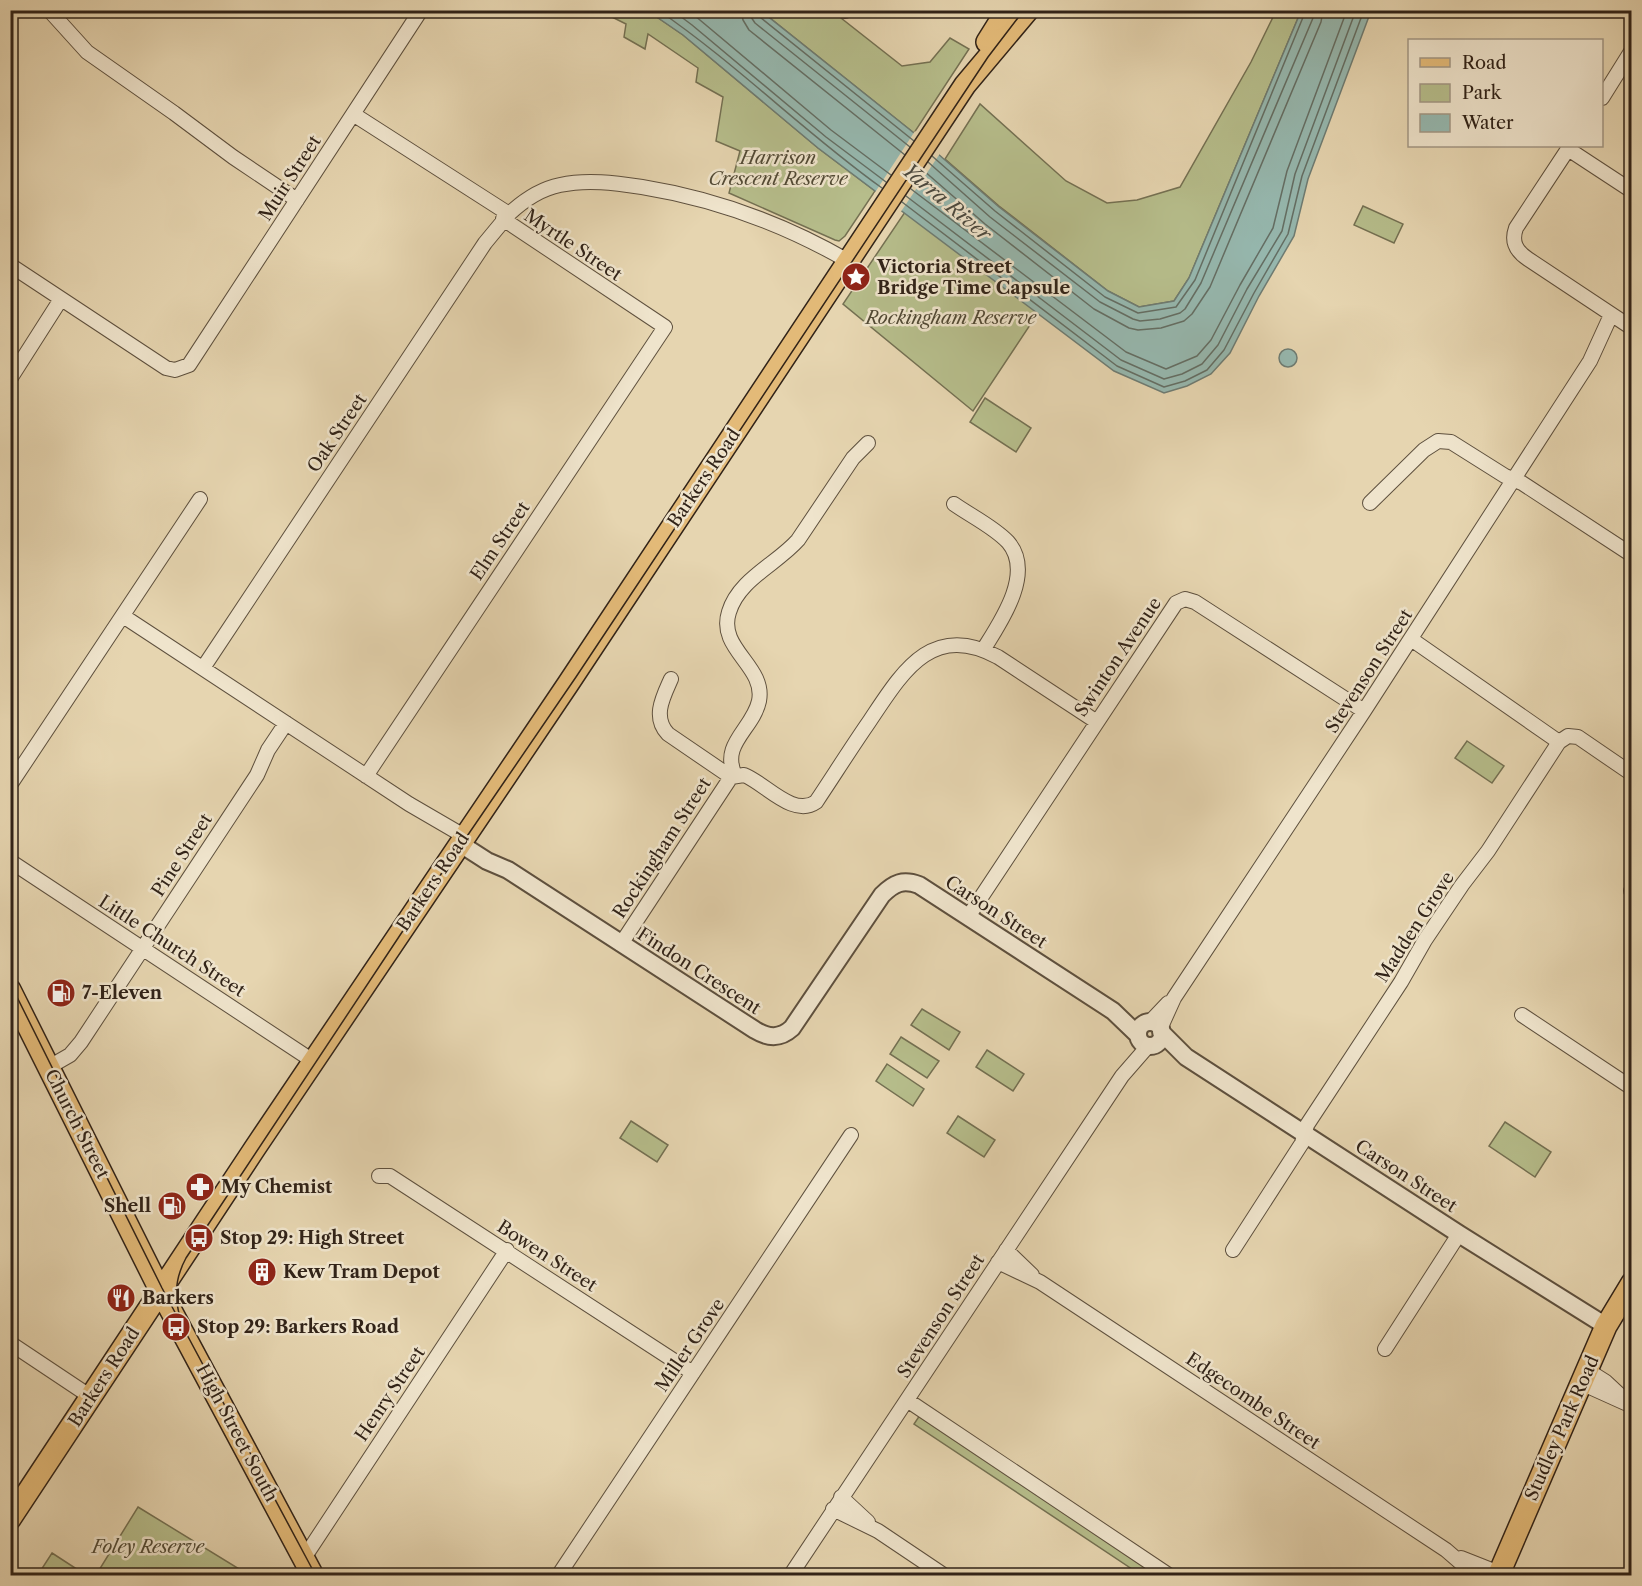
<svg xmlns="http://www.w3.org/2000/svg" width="1642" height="1586" viewBox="0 0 1642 1586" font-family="'Libre Caslon Text',serif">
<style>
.green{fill:#b6bd8b;stroke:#747052;stroke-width:1.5}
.water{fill:#96b8af;stroke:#6e7c73;stroke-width:1.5}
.pier{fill:#e6d5b0}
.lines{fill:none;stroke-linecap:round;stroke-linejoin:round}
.shore{stroke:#646e64;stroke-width:1.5}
.minor-casing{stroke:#5e503e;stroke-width:16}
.tertiary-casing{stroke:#5e503e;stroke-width:20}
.primary-casing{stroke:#312318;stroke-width:24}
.minor{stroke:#efe4cc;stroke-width:14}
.tertiary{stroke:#efe4cc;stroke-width:16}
.primary{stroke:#e3ba78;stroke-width:21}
.tram{stroke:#312318;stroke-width:1.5}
.labels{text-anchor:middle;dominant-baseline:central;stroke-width:5;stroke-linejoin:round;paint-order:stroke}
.park-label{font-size:18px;font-style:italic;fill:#524a35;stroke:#efe4cc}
.street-label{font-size:18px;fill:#312318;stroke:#efe4cc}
.poi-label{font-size:18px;font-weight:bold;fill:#312318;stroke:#efe4cc;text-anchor:start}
.water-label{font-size:20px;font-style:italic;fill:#4a483e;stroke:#efe4cc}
</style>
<rect width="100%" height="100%" fill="#e6d5b0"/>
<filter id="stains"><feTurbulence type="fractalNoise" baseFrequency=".00333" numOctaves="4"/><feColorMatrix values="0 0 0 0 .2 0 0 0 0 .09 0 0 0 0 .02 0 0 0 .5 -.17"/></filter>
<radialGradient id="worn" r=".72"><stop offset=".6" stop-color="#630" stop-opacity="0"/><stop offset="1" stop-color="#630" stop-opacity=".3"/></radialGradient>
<!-- green -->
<path class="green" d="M600,11H648L683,35L818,148L875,191L845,236L839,241L835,240L729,193L740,151L716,141L723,97L696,82L698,68L648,34L645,49L624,37L626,24Z
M761,11H832L902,66L930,62L950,38L969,49L914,133Z
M1276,11H1301L1189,278L1174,301L1139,307L1108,291L999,206L945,159L980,104L1066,181L1107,203L1137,200L1180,187L1251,62Z
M1363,206L1403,224L1394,243L1354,225Z
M905,212L1038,313L973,411L843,304Z
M985,398L1031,428L1016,452L970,422Z
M1467,741L1504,766L1492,783L1455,758Z
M922,1009L960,1032L949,1050L911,1025Z
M901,1037L939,1061L927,1078L890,1054Z
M987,1050L1024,1074L1013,1091L976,1067Z
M887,1064L924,1089L913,1106L876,1081Z
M958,1116L995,1140L984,1157L947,1133Z
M631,1121L668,1145L657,1162L620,1138Z
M1505,1122L1551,1152L1535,1177L1489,1146Z
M920,1415L1161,1575H1141L914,1424Z
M138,1507L249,1575H96Z
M52,1553L86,1575H49L41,1570Z"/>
<!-- water -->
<path class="water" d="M648,11H761L914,133L999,207L1108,291L1139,307L1174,301L1189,278L1301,11H1371L1308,179L1294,236L1259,296L1230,353L1211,374L1187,386L1164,393L1114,371L818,148L683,35Z
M1279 358a9 9 0 1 1 18 0a9 9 0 1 1-18 0Z"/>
<!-- pier -->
<path class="pier" d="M915,131L941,152L900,213L874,194Z"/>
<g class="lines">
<!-- shore -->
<path class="shore" d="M658,10C737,64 805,133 882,188
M672,10L692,25L826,137L886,182
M688,10L831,130L891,175
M741,10L743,20L749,30L905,155
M750,10L751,17L755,23L910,147
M758,10L761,18L914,141
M932,156L995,211L1105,297L1138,313L1176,307L1195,280L1306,10
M928,162L990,217L1100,302L1133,319L1140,321L1160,319L1180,313L1185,309L1201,283L1313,18L1314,10
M923,170L985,224L1094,309L1129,328L1138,330L1161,328L1184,321L1192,314L1210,287L1321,22L1323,10
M911,189L1126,352L1166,369L1197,356L1211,340L1240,285L1273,228L1287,171L1347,10
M906,196L1121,360L1164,379L1182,374L1202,364L1218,345L1247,289L1282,231L1295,174L1356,10
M902,202L1117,366L1164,387L1185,381L1207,370L1224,350L1254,293L1288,234L1302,176L1364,10"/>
<!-- minor casing -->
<g class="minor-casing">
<path id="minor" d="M49,10L87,52L174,113L233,157L297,200
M845,11L846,10
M1602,98L1632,50
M1570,146L1516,228C1511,242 1516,251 1528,259L1632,328
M1568,149L1632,191
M509,214C524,200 540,189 560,185C587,179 615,183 642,187C716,199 784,224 848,261
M10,265L166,368L175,370L189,365L421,10
M10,379L61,299
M1370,503L1424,450L1438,441L1451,442L1505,476L1522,483L1632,555
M954,504C971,516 994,527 1008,542C1035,573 1000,623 983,650
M123,616L409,804L464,836
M1411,639L1559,742L1568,736L1578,737L1632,774
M203,668L485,243L509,214L353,114
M671,679C663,697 652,717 668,734L731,777
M735,775C720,744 753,729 759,701C766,666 717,649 729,612C739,579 777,564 798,540L853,458L868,443
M366,776L665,327L503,219
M10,785L200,499
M10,861L313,1061
M1631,891H1632
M968,917L1176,603L1185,599L1195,602L1364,711
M621,944L731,777L744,775C765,783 793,818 816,802C834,775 851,748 869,722C902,673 931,621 998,657L1097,722
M1522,1015L1632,1088
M1150,1022L1168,1003
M1160,1029L1174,998L1364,711L1590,361L1611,315
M49,1067L70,1055L81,1042L257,775L268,750L286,723
M379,1176H390L693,1373
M1006,1250L1032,1275
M1233,1250L1302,1143L1307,1125L1401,982L1425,940L1462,885L1488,851L1559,742
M998,1262L1040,1282L1446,1550L1476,1576
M10,1343L91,1397
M1385,1349L1459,1234
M1587,1370L1606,1382L1621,1396
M1581,1383L1632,1406
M907,1400L1170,1576
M841,1497L868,1522
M833,1509L878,1531L945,1576
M304,1558L507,1250
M1461,1558L1499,1573
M558,1576L851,1135
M790,1576L1122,1076L1149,1045"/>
</g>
<!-- tertiary casing -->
<g class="tertiary-casing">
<path id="tertiary" d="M459,843L487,861L508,870L755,1030C768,1038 780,1039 792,1028L882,895C894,883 903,879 919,885L1113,1011L1138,1035
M1138 1034a12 12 0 1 1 24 0a12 12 0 1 1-24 0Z
M1161,1032L1186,1057L1459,1234L1606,1326"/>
</g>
<!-- primary casing -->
<g class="primary-casing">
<path id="primary" d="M987,42L1007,10
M10,990L160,1290L313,1576
M10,1519L255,1148L568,684L965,85L1028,10
M1498,1576L1606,1326L1632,1283"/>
</g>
<!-- minor -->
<use href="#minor" class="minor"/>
<!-- tertiary -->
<use href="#tertiary" class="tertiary"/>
<!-- primary -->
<use href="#primary" class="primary"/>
<!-- tram -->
<path class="tram" d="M10,983L162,1288L316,1576
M184,1329C174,1303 173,1282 186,1258L422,902L576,677L988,57L1024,10"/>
</g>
<!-- icons -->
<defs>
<g id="sight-disc" transform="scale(1.5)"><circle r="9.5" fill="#8f2418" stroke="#efe4cc"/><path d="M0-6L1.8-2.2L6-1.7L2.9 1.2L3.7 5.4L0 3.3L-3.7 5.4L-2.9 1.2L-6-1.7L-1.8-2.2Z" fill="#fff"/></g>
<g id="fuel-disc" transform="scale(1.5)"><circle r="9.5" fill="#8f2418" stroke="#efe4cc"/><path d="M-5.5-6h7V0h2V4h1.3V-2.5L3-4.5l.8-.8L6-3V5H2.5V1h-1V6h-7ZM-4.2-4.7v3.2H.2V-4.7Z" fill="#fff"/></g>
<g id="pharmacy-disc" transform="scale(1.5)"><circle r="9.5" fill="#8f2418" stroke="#efe4cc"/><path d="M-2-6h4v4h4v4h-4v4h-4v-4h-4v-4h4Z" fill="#fff"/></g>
<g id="bus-disc" transform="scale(1.5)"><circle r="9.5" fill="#8f2418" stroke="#efe4cc"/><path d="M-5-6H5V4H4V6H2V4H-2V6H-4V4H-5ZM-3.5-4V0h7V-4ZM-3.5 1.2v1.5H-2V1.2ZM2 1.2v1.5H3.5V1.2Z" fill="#fff"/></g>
<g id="building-disc" transform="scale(1.5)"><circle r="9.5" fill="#8f2418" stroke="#efe4cc"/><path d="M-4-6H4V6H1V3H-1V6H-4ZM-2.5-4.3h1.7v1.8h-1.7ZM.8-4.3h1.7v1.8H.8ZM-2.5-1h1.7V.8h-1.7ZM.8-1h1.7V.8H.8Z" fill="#fff"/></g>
<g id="restaurant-disc" transform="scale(1.5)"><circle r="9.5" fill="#8f2418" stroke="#efe4cc"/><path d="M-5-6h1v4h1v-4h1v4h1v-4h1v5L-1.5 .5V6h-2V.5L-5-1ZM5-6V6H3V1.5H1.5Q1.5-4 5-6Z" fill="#fff"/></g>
</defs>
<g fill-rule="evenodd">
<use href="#sight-disc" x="856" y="277"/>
<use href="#fuel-disc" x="61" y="993"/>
<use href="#pharmacy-disc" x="200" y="1187"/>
<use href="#fuel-disc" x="172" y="1206"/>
<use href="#bus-disc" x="199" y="1238"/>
<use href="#building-disc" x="262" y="1272"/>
<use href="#restaurant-disc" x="121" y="1298"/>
<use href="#bus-disc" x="176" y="1327"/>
</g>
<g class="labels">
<!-- park labels -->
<g class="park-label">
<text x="778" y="158">Harrison<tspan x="778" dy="21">Crescent Reserve</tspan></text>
<text x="951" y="318">Rockingham Reserve</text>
<text x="148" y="1547">Foley Reserve</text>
</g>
<!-- street labels -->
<g class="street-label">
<text transform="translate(290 178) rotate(-57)">Muir Street</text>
<text transform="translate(573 245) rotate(34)">Myrtle Street</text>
<text transform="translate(337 433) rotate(-56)">Oak Street</text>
<text transform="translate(704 478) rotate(-56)">Barkers Road</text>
<text transform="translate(500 541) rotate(-56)">Elm Street</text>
<text transform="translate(1118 657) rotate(-56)">Swinton Avenue</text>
<text transform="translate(1369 671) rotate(-57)">Stevenson Street</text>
<text transform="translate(662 848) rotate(-57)">Rockingham Street</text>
<text transform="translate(182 855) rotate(-57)">Pine Street</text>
<text transform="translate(433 882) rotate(-56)">Barkers Road</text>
<text transform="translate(996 912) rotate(33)">Carson Street</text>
<text transform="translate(1415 927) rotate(-57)">Madden Grove</text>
<text transform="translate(172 946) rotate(33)">Little Church Street</text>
<text transform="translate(699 971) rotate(33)">Findon Crescent</text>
<text transform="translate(77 1124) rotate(63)">Church Street</text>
<text transform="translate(1406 1176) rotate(33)">Carson Street</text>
<text transform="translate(547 1256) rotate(33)">Bowen Street</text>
<text transform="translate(941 1316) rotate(-57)">Stevenson Street</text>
<text transform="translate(690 1345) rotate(-56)">Miller Grove</text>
<text transform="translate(104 1377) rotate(-57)">Barkers Road</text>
<text transform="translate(390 1394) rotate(-56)">Henry Street</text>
<text transform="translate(1253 1401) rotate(34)">Edgecombe Street</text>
<text transform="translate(1562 1428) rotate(-66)">Studley Park Road</text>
<text transform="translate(237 1433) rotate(62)">High Street South</text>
</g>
<!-- poi labels -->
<g class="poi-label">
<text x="877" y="267">Victoria Street<tspan x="877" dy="21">Bridge Time Capsule</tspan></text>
<text x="82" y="993">7-Eleven</text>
<text x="221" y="1187">My Chemist</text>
<text x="151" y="1206" text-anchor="end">Shell</text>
<text x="220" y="1238">Stop 29: High Street</text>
<text x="283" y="1272">Kew Tram Depot</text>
<text x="142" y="1298">Barkers</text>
<text x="197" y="1327">Stop 29: Barkers Road</text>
</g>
<!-- water labels -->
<g class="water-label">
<text transform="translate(947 202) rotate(40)">Yarra River</text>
</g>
</g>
<!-- margin -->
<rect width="1642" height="1586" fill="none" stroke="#e6d5b0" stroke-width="36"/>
<rect x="12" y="12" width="1618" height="1562" fill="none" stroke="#312318" stroke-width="3"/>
<rect x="18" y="18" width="1606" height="1550" fill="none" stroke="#312318" stroke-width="1.5"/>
<!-- legend -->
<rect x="1408" y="39" width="195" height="108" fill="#efe4cc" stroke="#a39784" stroke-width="1.5"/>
<rect x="1420" y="58" width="30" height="9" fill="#e3ba78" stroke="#a39784" stroke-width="1.5"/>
<text x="1462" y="69" font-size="18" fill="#312318">Road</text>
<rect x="1420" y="84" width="30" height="18" fill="#b6bd8b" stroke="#a39784" stroke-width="1.5"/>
<text x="1462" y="99" font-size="18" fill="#312318">Park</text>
<rect x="1420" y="114" width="30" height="18" fill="#96b8af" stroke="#a39784" stroke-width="1.5"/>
<text x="1462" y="129" font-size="18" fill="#312318">Water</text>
<rect width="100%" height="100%" filter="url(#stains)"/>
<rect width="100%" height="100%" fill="url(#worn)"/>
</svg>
